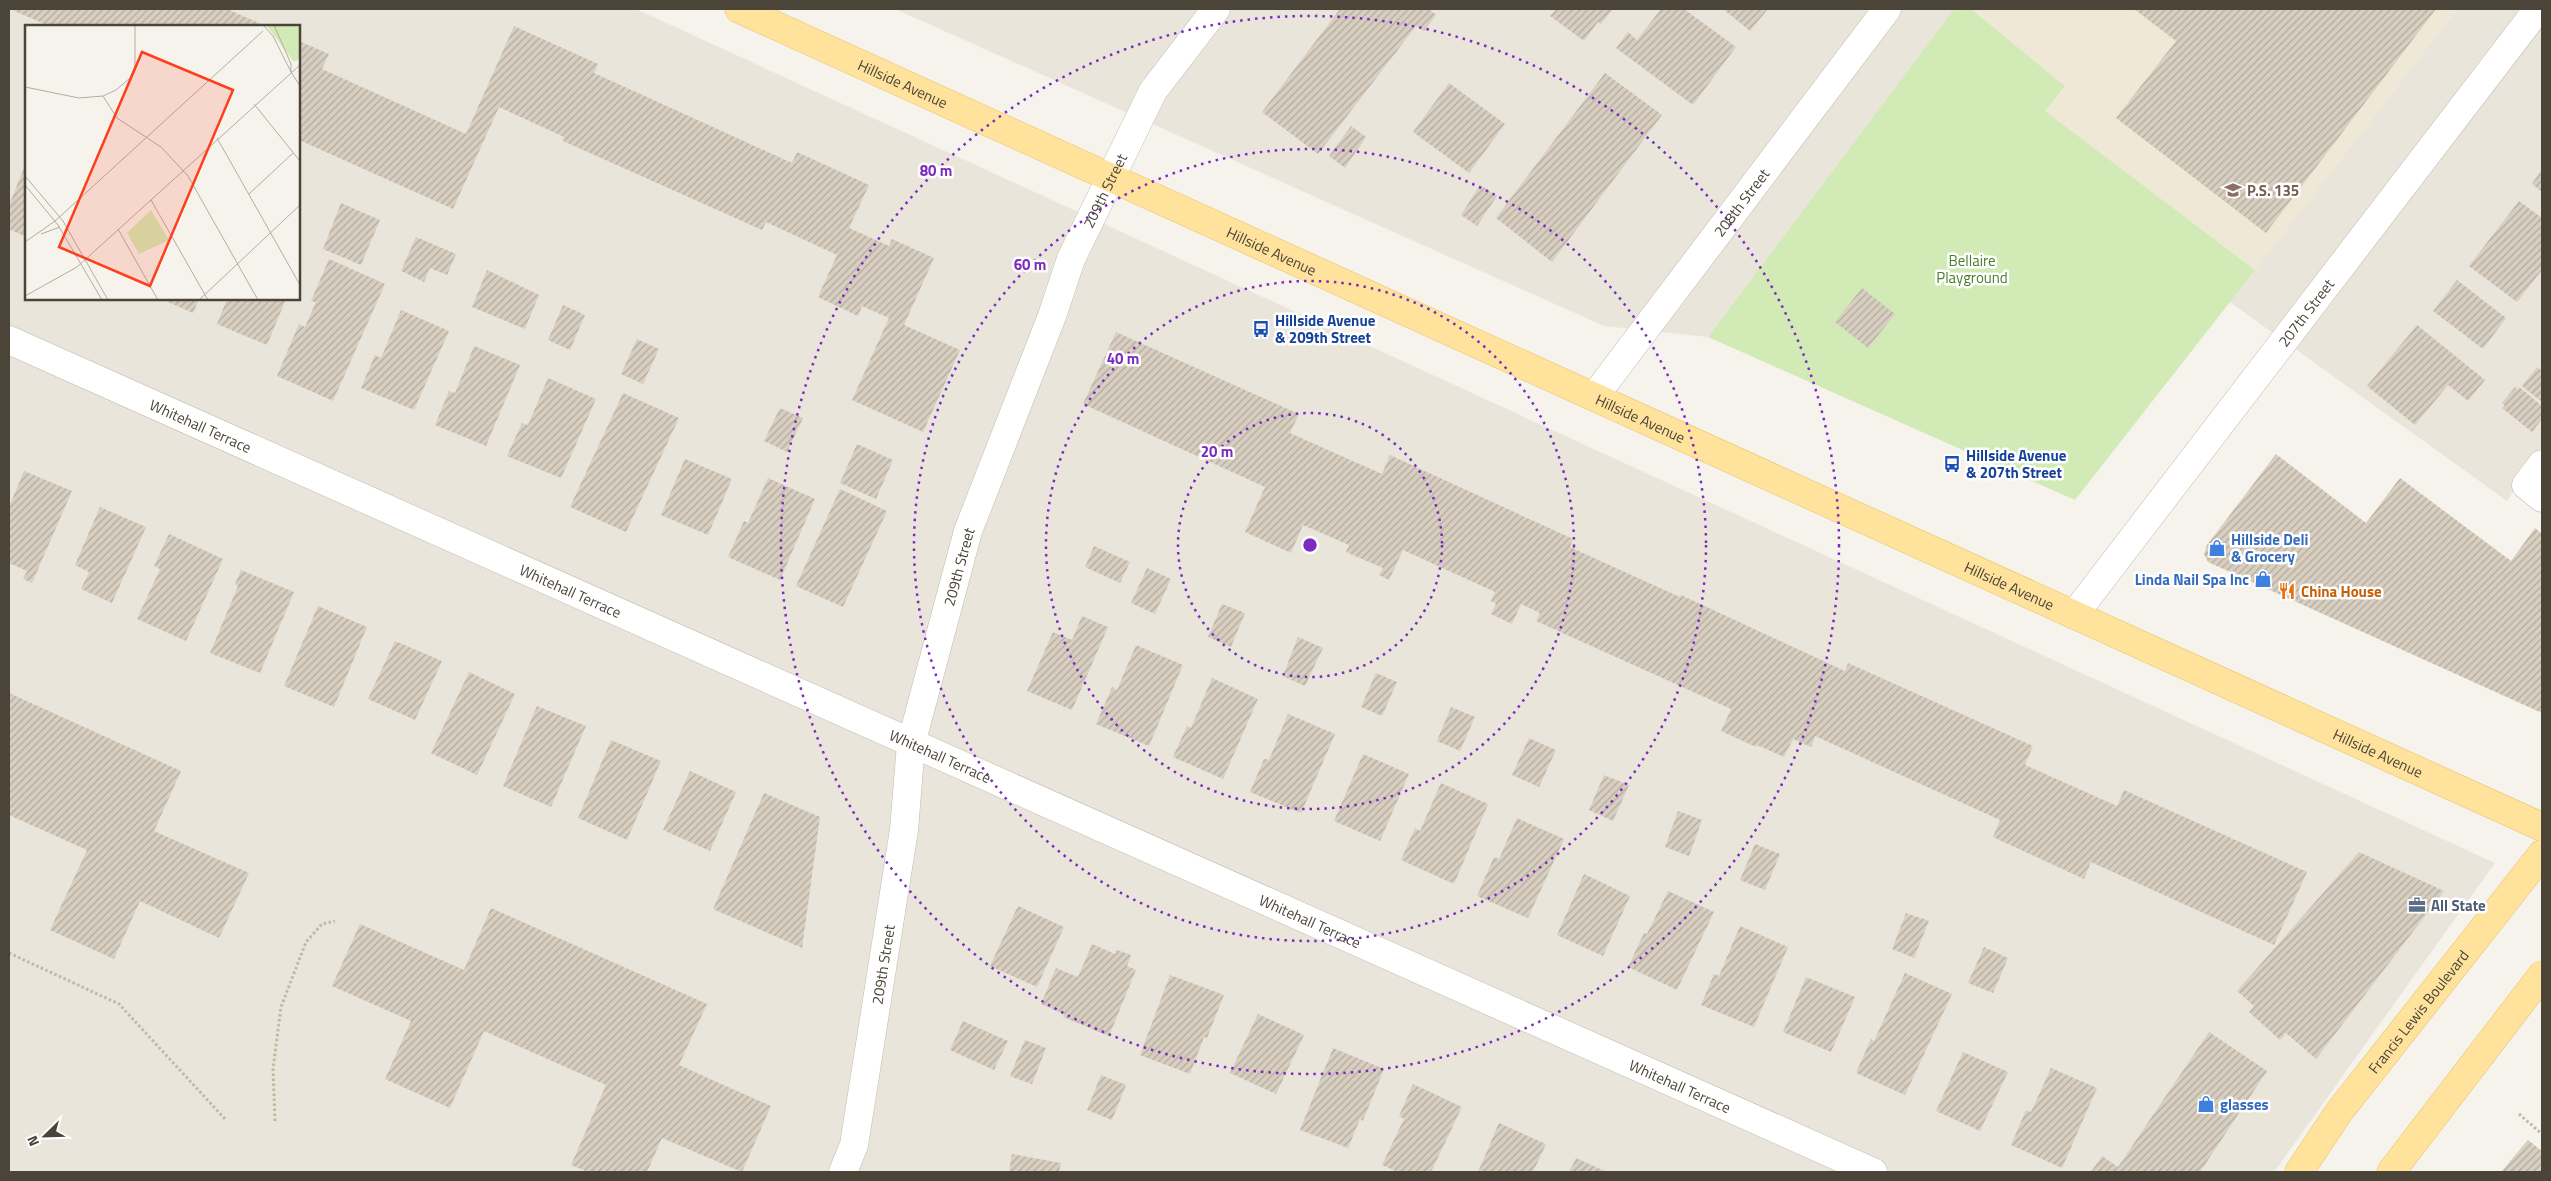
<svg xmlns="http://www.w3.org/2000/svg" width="2551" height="1181" viewBox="0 0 2551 1181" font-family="'Titillium Web',sans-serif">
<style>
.residential{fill:#eae5da;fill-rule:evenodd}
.education{fill:#efe8d6}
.green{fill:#d2eab5}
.building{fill:url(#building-hatch)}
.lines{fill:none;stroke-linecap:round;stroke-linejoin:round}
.minor-casing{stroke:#c2bbae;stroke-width:29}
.major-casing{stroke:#e6c16a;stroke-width:29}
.path{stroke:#c4b79f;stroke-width:3;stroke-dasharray:2.5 2.5;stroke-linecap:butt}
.minor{stroke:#fff;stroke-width:28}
.major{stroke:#ffe39c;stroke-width:28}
.ring{fill:none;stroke:#7b2cbf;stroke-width:2.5;stroke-dasharray:2.5 5}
.labels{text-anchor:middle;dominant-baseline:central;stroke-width:5;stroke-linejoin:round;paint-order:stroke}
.street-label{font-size:15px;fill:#4b4439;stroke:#fff}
.education-label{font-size:15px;font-weight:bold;fill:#785e54;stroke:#fff;text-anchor:start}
.park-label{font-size:15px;fill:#4a7f2a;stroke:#fff}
.transit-label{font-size:15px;font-weight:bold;fill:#164399;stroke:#fff;text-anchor:start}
.shop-label{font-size:15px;font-weight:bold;fill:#366cbe;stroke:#fff;text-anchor:start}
.food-label{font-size:15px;font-weight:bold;fill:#c56008;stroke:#fff;text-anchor:start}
.service-label{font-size:15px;font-weight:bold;fill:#4e5e75;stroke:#fff;text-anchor:start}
.inset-road{fill:none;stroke:#b2ada4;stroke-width:1}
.view{fill:#fc3f1d;fill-opacity:0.15;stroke:#fc3f1d;stroke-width:2.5}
.inset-edge{fill:none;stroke:#4b4439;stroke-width:2.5}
.centre{fill:#7b2cbf;stroke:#fff;stroke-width:2.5}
.ring-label{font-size:15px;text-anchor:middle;font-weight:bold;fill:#7b2cbf;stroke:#fff;stroke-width:5;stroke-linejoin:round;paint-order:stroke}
</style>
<defs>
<pattern id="building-hatch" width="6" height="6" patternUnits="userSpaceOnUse" patternTransform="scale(1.25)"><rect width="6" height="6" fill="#d8cfc1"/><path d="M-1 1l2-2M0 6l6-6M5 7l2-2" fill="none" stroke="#b1aa9e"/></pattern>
</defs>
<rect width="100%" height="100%" fill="#f6f3ec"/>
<!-- residential -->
<path class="residential" d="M9,9H636L2495,863L2274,1172H9ZM26,26H299V299H26Z
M895,9H1954L1708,337L1604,326Z
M2457,9H2542V479L2528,469L2507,501L2230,302Z"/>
<!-- education -->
<path class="education" d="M1971,9H2457L2255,270L2045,111L2065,86Z"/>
<!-- green -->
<path class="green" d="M1954,9H1971L2065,86L2045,111L2255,270L2075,500L1708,337Z"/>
<!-- building -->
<path class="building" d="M10,9H227L266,26H49Z
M1340,9H1429L1436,15L1424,31L1416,26L1318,154L1262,112Z
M1556,9H1613L1601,24L1598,22L1584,41L1550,16Z
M1661,9H1684L1736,47L1693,105L1616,48L1628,32L1637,40Z
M1723,9H1768L1750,31Z
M2134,9H2436L2266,233L2116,118L2176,41Z
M514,26L598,64L594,73L792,163L797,152L869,185L849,228L889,246L892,239L934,258L904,325L960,350L923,432L852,400L889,318L862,306L858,316L818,297L837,255L766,222L762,230L563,141L564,137L499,107L453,209L299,140V41L329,54L322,69L466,134Z
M1605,73L1662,115L1552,262L1496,218Z
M1449,83L1505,124L1469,173L1413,132Z
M1351,126L1366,137L1345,168L1329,156Z
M26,163V237L9,229V205Z
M2542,169V192L2532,184Z
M1480,185L1497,196L1477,226L1461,215Z
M2519,201L2542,218V270L2517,302L2469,266Z
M341,203L380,220L361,265L323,249Z
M416,237L456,254L447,275L430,268L424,282L401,271Z
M329,259L385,284L333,401L277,376L299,324L305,327L316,302L311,301Z
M487,270L539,295L525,329L472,307Z
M2457,280L2506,318L2483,349L2433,311Z
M1862,288L1895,314L1868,348L1835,322Z
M161,299H199L193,313Z
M227,299H286L267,345L217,324Z
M563,305L585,315L570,350L548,340Z
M401,310L449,331L414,410L361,388L375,355L381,358Z
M2417,325L2485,380L2468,401L2448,385L2415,425L2367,386Z
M1116,332L1299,414L1290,433L1382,474L1390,455L1573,539L1570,547L1616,568L1680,597L1681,595L1845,671L1848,663L2033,746L2025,765L2117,806L2124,790L2307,872L2274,945L2091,862L2084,879L1993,837L2000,820L1815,736L1811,747L1793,739L1784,757L1757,745L1756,747L1721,731L1731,709L1536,621L1540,613L1521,604L1512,624L1491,614L1496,604L1491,601L1495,592L1403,550L1389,580L1379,575L1383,568L1346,552L1349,545L1303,525L1291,553L1245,532L1265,487L1083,404Z
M637,339L659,349L643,384L621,374Z
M474,346L520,365L486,446L435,425L449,391L455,393Z
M2537,367L2542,371V402L2522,386Z
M548,378L596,399L561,478L507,456L522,423L528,425Z
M2515,387L2518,390L2519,387L2542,406V419L2532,432L2502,408L2505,406L2502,403Z
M623,393L679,418L626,532L570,507Z
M780,408L803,418L787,452L764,441Z
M857,444L893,460L876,499L840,483Z
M2276,454L2366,523L2400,478L2511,561L2535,528L2542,534V713L2208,562L2204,554L2207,545Z
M685,459L732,479L708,535L661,515Z
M24,471L72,491L32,583L23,579L27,571L9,563V507Z
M768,478L815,499L780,580L728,557L744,521L748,523Z
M840,489L887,511L843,607L796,586Z
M100,507L146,527L112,603L81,589L89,572L75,565Z
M169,534L223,559L186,641L137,619L160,569L154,566Z
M1094,546L1130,562L1120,583L1085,567Z
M1147,568L1171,579L1155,614L1131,603Z
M241,570L294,592L260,673L210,653L238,586L235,584Z
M1222,604L1245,613L1231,647L1208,637Z
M318,606L367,627L334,707L284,686Z
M1082,616L1108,627L1072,710L1027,691L1053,632L1072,640Z
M1298,637L1323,648L1305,686L1285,677L1284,673Z
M395,641L442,661L415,720L368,699Z
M1136,645L1183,665L1149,746L1096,724L1112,687L1117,690Z
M469,672L515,694L477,775L431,753Z
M1376,673L1397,682L1382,716L1361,707Z
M1212,678L1258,699L1223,779L1173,757L1187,726L1191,728Z
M9,693L181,771L154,831L249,873L219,938L140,901L114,959L50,930L87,850L9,815Z
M537,706L586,726L551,807L503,786Z
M1451,707L1475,717L1460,751L1437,741Z
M1288,714L1335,734L1301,813L1250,792L1264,759L1269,760Z
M1529,738L1556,750L1539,787L1512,775Z
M611,740L661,761L627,840L578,818Z
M1363,754L1409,774L1380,841L1334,821Z
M690,771L736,792L710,851L663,830Z
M1604,775L1629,785L1613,821L1589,810Z
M1441,783L1488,804L1454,884L1401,860L1415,828L1420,831Z
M764,793L820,817L802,948L713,909Z
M1678,811L1702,820L1689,856L1665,847Z
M1517,818L1564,839L1528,918L1477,896L1494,857L1499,859Z
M1755,844L1780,854L1765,890L1740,880Z
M2359,852L2444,891L2316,1059L2286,1033L2280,1040L2249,1012L2254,1006L2237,991Z
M1584,874L1630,896L1603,956L1557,935Z
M1668,891L1714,912L1677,990L1628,967L1644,933L1647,934Z
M1018,906L1064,927L1037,987L990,966Z
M491,908L707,1004L679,1065L771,1106L742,1172L662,1138L647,1172H588L571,1165L606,1085L484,1031L450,1108L385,1079L411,1021L332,986L360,924L464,970Z
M1906,913L1929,921L1914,958L1892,949Z
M1740,926L1788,947L1754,1027L1701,1005L1714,974L1719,976Z
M1092,944L1115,954L1117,950L1131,955L1127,966L1136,970L1109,1036L1063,1017L1064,1014L1041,1004L1056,968L1078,977Z
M1984,947L2008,958L1993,993L1968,983Z
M1905,973L1952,994L1905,1095L1856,1073L1871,1039L1874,1041Z
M1170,975L1224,995L1207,1038L1204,1037L1190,1074L1140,1055Z
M1806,977L1855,997L1831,1052L1783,1032Z
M1258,1014L1304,1035L1276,1094L1230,1073Z
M963,1021L1008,1041L994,1070L950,1050Z
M2209,1032L2267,1071L2200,1172H2091L2102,1156L2118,1167Z
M1025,1040L1046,1048L1032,1084L1010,1076Z
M1333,1048L1384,1069L1363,1121L1360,1119L1348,1148L1300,1130Z
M1963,1052L2008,1072L1980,1131L1936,1111Z
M2051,1068L2097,1088L2062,1168L2011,1145L2026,1110L2031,1112Z
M1101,1075L1126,1085L1112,1120L1087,1110Z
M1413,1084L1462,1107L1431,1172H1398L1382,1165L1404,1119L1399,1116Z
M1499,1123L1546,1144L1533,1172H1478Z
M2528,1140L2542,1151V1172H2501Z
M1012,1154L1061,1163L1059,1172H1009Z
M1576,1158L1607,1172H1569Z"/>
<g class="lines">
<!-- minor casing -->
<g class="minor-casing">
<g id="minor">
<path id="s1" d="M9,340L1873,1172"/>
<path id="s2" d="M1594,397L1887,9"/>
<path d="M2542,464L2526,485L2542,498"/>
<path id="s3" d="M2074,615L2538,9"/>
<path id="s4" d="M843,1172L854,1145L904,830L911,744L968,531L1052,316L1071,259L1153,91L1216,9"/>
</g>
</g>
<!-- major casing -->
<g class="major-casing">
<g id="major">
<path id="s5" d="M739,9L2542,827"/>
<path id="s6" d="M2299,1172L2339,1112L2542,854"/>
<path d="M2391,1172L2542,975"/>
</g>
</g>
<!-- path -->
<path class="path" d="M9,953L119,1004L225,1119
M2519,1114L2542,1134
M275,1121L273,1069L281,1007L306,942L322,924L335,921"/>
<!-- minor -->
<use href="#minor" class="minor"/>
<!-- major -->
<use href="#major" class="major"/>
</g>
<!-- distance rings -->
<g class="ring">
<circle cx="1310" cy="545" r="132"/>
<circle cx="1310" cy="545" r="264"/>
<circle cx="1310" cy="545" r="396"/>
<circle cx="1310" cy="545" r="529"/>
</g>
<!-- icons -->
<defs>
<g id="school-bare" transform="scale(1.35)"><path d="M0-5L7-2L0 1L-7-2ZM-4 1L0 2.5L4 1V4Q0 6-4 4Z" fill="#8d6e63" stroke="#fff" stroke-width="2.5" paint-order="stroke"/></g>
<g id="bus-bare" transform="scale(1.35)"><path d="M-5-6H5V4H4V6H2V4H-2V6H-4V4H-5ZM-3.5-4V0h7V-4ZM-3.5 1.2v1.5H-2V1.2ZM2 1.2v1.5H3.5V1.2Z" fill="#1a4fb4" stroke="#fff" stroke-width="2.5" paint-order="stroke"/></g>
<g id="shop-bare" transform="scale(1.35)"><path d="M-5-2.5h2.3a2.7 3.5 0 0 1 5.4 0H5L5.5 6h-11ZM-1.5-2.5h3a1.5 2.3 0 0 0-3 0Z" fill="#3f7fe0" stroke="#fff" stroke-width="2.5" paint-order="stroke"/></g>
<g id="restaurant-bare" transform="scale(1.35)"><path d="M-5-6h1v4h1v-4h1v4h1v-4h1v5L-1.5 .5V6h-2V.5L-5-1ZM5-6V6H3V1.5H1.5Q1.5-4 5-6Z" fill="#e8710a" stroke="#fff" stroke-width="2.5" paint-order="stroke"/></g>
<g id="office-bare" transform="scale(1.35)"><path d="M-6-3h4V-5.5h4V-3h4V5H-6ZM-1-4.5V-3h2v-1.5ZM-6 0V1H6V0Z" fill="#5c6f8a" stroke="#fff" stroke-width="2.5" paint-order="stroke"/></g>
</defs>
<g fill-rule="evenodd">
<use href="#school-bare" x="2233" y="190"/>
<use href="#bus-bare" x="1261" y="329"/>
<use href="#bus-bare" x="1952" y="464"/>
<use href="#shop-bare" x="2217" y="548"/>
<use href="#shop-bare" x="2263" y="579"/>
<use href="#restaurant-bare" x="2287" y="591"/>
<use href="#office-bare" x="2417" y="905"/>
<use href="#shop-bare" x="2206" y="1104"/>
</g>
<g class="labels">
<!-- street labels -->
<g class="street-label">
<text stroke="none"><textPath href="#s5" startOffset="180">Hillside Avenue</textPath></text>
<text stroke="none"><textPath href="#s4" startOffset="1022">209th Street</textPath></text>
<text stroke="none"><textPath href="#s2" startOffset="244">208th Street</textPath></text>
<text stroke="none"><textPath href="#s5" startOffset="585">Hillside Avenue</textPath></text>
<text stroke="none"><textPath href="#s3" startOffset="381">207th Street</textPath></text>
<text stroke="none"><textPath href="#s5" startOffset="990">Hillside Avenue</textPath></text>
<text stroke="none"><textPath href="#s1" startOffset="210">Whitehall Terrace</textPath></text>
<text stroke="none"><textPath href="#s4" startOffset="618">209th Street</textPath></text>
<text stroke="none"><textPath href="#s5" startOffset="1395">Hillside Avenue</textPath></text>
<text stroke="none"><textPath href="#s1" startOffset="615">Whitehall Terrace</textPath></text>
<text stroke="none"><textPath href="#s5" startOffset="1800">Hillside Avenue</textPath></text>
<text stroke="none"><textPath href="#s1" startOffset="1020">Whitehall Terrace</textPath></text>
<text stroke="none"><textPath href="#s1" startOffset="1425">Whitehall Terrace</textPath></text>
<text stroke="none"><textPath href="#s4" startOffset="212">209th Street</textPath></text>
<text stroke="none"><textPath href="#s6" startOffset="200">Francis Lewis Boulevard</textPath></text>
<text stroke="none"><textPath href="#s1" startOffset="1830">Whitehall Terrace</textPath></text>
</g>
<!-- education labels -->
<g class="education-label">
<text x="2247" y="190">P.S. 135</text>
</g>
<!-- park labels -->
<g class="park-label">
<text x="1972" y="260">Bellaire<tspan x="1972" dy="17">Playground</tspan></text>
</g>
<!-- transit labels -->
<g class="transit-label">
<text x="1275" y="320">Hillside Avenue<tspan x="1275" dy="17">&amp; 209th Street</tspan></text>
<text x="1966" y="455">Hillside Avenue<tspan x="1966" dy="17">&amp; 207th Street</tspan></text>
</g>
<!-- shop labels -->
<g class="shop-label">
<text x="2231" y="539">Hillside Deli<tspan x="2231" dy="17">&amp; Grocery</tspan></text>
<text x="2249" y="579" text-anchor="end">Linda Nail Spa Inc</text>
<text x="2220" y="1104">glasses</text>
</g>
<!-- food labels -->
<g class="food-label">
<text x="2301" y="591">China House</text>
</g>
<!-- service labels -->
<g class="service-label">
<text x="2431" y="905">All State</text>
</g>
</g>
<!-- overview -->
<g transform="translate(25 25)">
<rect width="275" height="275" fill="#f6f3ec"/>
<path d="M241,0H275V33L269,37ZM126,185L144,215L114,229L102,208Z" fill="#d2eab5"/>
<path class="inset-road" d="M238,0L248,11L266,47M249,0L266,39V47M266,47L275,61M0,62L54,73L78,71L91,65L105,53L110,41V0M78,71L92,93L136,122L163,151L233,275M229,79L275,136M192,113L275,260M0,151L38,196L83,275M0,160L33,200L77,275M224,169L268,128M126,175L183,275M93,204L133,275M16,209L35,202M0,217L30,196L238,6M0,271L52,242L275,40M174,275L275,180"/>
<path class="view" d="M117,27L208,65L125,261L34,222Z"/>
<rect width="275" height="275" class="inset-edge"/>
</g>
<circle cx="1310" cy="545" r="8" class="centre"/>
<g class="ring-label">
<text x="936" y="176">80 m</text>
<text x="1030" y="270">60 m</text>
<text x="1123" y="364">40 m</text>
<text x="1217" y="457">20 m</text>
</g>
<!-- border -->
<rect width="2551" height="1181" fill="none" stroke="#4b4439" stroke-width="20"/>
<!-- north arrow -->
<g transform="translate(45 1136) rotate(247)" stroke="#ffffff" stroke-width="4" paint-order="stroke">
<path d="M0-4L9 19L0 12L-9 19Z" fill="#4b4439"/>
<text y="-8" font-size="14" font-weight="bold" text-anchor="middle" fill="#4b4439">N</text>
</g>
</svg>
